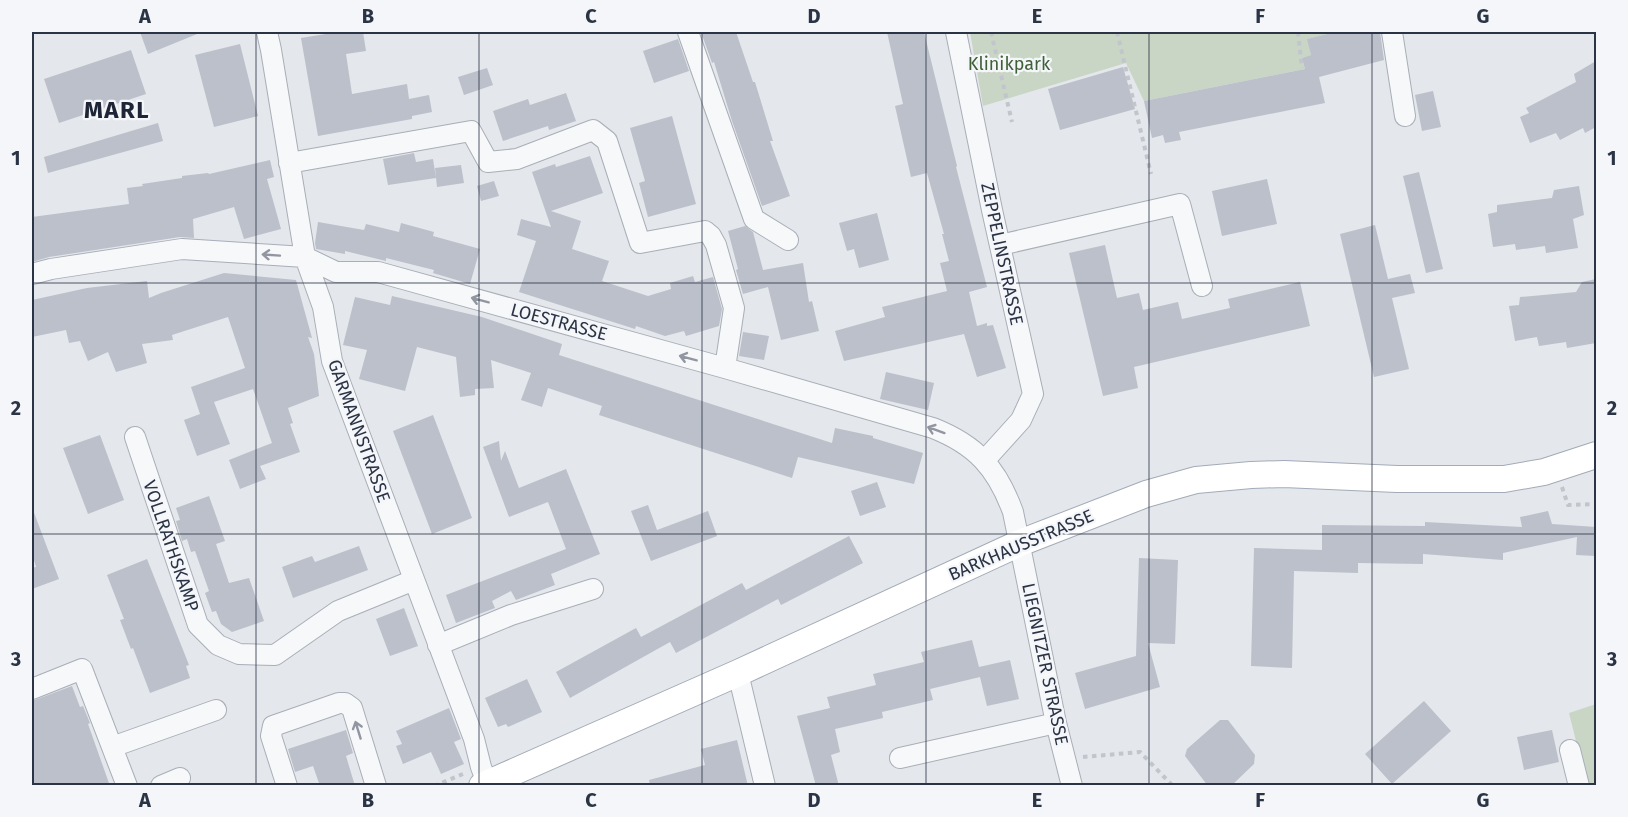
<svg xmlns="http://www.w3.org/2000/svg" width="1628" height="817" viewBox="0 0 1628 817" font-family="'Fira Sans',sans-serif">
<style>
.green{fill:#c9d6c5}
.building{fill:#bbc0ca}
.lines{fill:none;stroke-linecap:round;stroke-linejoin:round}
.minor-casing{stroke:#a9aeb7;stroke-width:22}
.major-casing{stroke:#a3abb8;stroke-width:28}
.path{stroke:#c2c5cb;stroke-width:4;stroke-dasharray:4.5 4.5;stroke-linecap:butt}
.minor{stroke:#f7f8fa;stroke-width:20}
.major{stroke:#fff;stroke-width:26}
.oneway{stroke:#9196a0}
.grid{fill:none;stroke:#2b3445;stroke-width:1.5;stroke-opacity:0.55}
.labels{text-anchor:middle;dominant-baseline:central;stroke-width:4.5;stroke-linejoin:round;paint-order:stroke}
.park-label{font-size:18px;fill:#3f6138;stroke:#f4f6f9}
.street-label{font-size:18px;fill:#2b3445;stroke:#f4f6f9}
.district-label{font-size:24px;font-weight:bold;letter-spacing:1.5px;fill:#1d2536;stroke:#f4f6f9}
.neatline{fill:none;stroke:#2b3445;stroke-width:2}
.grid-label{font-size:20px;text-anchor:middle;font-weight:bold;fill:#2b3445}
</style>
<rect width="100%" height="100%" fill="#e4e7ec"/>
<!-- green -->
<path class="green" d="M970,32H1335L1308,39L1311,55L1302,58L1305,69L1144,101L1126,63L983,106Z
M1596,704V785H1594L1586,781L1569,713Z"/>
<!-- building -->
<path class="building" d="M140,32H202L148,54Z
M338,32H363L366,51L346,54L352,94L407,84L409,99L429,95L432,112L412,116V119L318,136L301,38Z
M701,32H736L753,82H755L773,141H770L790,196L762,206L732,121L714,62L712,63Z
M887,32H924L957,166L956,167L987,287L969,292L977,326L987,323V326L993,325L1006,368L977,377L964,334L844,361L835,331L885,317L882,307L947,291L940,263L949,261L942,234H944L927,173L911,177L895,106L903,104Z
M1335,32H1380L1384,60L1319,77L1325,103L1179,132L1181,140L1165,143L1163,135L1152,138L1144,101L1305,69L1302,58L1311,55L1307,39Z
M678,39L689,71L654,83L643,51Z
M240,44L258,116L214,127L195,55Z
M131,50L146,94L59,123L44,79Z
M1596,61V127L1585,133L1583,128L1560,140L1556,133L1530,143L1520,117L1529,113L1526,108L1576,82L1574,74Z
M1123,67L1135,109L1060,130L1048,89Z
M487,68L493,85L464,95L458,77Z
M1433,91L1441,127L1422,131L1415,95Z
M566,93L576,121L549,130L548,126L503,141L493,111L528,99L530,105Z
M672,116L696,204L648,217L639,183L645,181L630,128Z
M158,123L163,141L48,173L44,157Z
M414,153L416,162L433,159L436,178L388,185L383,159Z
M590,156L603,193L551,211L581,221L572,249L609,261L602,281L648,296L671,289L670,283L693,276L695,282L713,277L722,309L719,326L686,336L684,331L665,336L636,326L635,329L519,292L536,241L517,235L521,219L551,227L532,172L555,164L556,167Z
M270,160L274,177L267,179L281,229L244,239L234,207L193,219L194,238L180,237L49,257L32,262V217L129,204L127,188L143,186L142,184L182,178V176L208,173L209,174Z
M461,165L464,183L437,187L435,168Z
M1419,172L1443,269L1426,273L1403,176Z
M1267,179L1277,224L1222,236L1212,191Z
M494,181L499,196L481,201L477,186Z
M1579,186L1584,215L1573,219L1578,248L1546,253L1545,246L1516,250L1515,244L1493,247L1488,214L1497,212V205L1552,198L1554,190Z
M877,213L889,260L859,268L854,249L847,251L839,223Z
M318,222L364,230L366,224L399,232L401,223L434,232L433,236L480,249L470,284L433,273L434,270L386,258V261L345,251V254L316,249L315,243Z
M1375,225L1388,279L1410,274L1415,293L1392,298L1409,369L1374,377L1340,234Z
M745,226L753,232L763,270L803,263L809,302L812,301L819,331L781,340L768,287L743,294L736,270L738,269L728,231Z
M1105,245L1117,298L1139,293L1143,310L1178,302L1182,319L1230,308L1228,299L1300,282L1310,326L1134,367L1138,388L1103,396L1069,253Z
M224,273L296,280L312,338L308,337L314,354L319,396L288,408L293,423L290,424L300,452L260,466L266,479L240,489L229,460L272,443L253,389L214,402L230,444L197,456L184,420L200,414L191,387L245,368L228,317L172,335L173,340L142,344L147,363L116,372L108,352L88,361L80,341L69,343L66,330L32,337V300L87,288L147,281L149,298L161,293Z
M1596,279V343L1567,348L1566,342L1539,346L1537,337L1515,341L1509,306L1519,305L1520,297L1576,292L1582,282Z
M392,296L482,317L562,344L559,355L832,443L835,428L873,436V438L923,453L914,484L798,457L792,478L599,415L602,406L548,388L542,407L521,400L531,373L491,360L494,388L475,389V395L460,397L456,357L417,347L405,391L359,379L367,350L343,345L355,297L390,305Z
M743,332L769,336L764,360L739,356Z
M886,372L934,383L928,410L880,399Z
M433,415L472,518L432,534L393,431Z
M100,435L124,500L88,514L63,448Z
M499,441L501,461L505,451L519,488L566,469L600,554L551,574L555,585L516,600L511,591L492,601L495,608L456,623L446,595L566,549L548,502L509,517L483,447Z
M877,482L886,507L860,516L851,491Z
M209,496L225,541L216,544L229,583L249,578L264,621L232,632L221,624L216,611L212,612L205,593L209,591L195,551L191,552L187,539L182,541L176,521L180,520L176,508Z
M648,505L657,530L708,511L717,536L651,561L631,511Z
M32,510H33L59,579L32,589V568L36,567L32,553Z
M1548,511L1552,524L1596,527V556L1576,555L1577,537L1503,553V560L1423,554V564L1358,563V573L1294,571L1292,668L1251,666L1254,548L1322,550V525L1425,526V522L1522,527L1520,517Z
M849,536L863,563L781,605L778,599L676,653L670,642L570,698L556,672L636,628L641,637L742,583L746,590Z
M359,546L368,570L293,598L282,567L312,556L315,562Z
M1139,558L1178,560L1175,644L1148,643L1160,687L1085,709L1075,673L1136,656Z
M147,559L189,665L186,666L190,678L150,693L133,648L131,649L120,620L124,619L107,575Z
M404,608L418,646L390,656L376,619Z
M972,640L979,667L1010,660L1019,699L987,706L980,677L930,689L933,700L882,712L883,718L835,729L840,752L831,755L839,786H816L797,716L830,708L827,697L876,685L873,674L924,662L921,652Z
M527,679L542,712L508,727L506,724L498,727L485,698Z
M72,686L80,707L83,706L90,723L88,724L110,786H32V701Z
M1424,701L1451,731L1392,784L1365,754Z
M449,708L461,739L454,742L464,764L441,774L431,752L403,764L396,746L402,744L396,731Z
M1220,720H1228L1255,755L1254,764L1231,786H1208L1185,756L1187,749Z
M346,730L353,753L346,756L355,786H320L313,766L295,772L288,749Z
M1552,730L1559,762L1524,770L1517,737Z
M737,740L748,786H650L649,780L705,765L701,749Z"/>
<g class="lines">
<!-- minor casing -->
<g class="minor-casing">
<path id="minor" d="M267,32L271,50L305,257L323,307L332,361L474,739L481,767L487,783
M688,32L754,219L788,240
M956,32L992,210L1033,394L1021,420L984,461
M1392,32L1405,116
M289,163L471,131L488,162L517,159L593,130L607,141L640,243L705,231L711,236L716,245L734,308L725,368
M1000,245L1180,204L1202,286
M32,274L51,269L182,249L305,257L336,272H378L725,368L933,428C976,445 997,468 1013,512L1056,723L1072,786
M135,437L198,625L218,645L239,654L275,655L338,611L414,580
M438,645L511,615L593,589
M738,673L765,786
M32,689L82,669L127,786
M112,747L216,710
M1570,750L1579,786
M900,758L1056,723
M161,786L180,778
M287,786L271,736L273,726L339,703H345L352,708L376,786"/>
</g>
<!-- major casing -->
<g class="major-casing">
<path id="major" d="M482,786L738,673L1020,543L1146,494L1196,480L1251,475L1284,474L1397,479H1504L1544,472L1596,455"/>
</g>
<!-- path -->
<path class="path" d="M991,32L1012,122
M1117,32L1151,174
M1298,32L1302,68
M1562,487L1568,505L1596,504
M1083,757L1140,752L1173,786
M434,786L463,774"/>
<!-- minor -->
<use href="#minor" class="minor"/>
<!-- major -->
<use href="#major" class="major"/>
</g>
<!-- one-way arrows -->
<defs><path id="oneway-shaft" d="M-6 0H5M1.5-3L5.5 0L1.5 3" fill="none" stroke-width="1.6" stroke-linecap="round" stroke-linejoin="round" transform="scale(1.5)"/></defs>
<g class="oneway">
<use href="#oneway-shaft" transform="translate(271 255) rotate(-176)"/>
<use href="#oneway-shaft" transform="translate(480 300) rotate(-165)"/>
<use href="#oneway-shaft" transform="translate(688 358) rotate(-165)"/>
<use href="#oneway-shaft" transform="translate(936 430) rotate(-160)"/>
<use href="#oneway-shaft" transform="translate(358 730) rotate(-107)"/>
</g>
<!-- grid -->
<path class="grid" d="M256,32V786M479,32V786M702,32V786M926,32V786M1149,32V786M1372,32V786M32,283H1596M32,534H1596"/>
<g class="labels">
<!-- park labels -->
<g class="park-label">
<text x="1009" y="64">Klinikpark</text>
</g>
<!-- street labels -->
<g class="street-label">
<text transform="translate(1002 254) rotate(78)">ZEPPELINSTRASSE</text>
<text transform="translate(559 322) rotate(15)">LOESTRASSE</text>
<text transform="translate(359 431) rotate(70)">GARMANNSTRASSE</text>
<text transform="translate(1021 545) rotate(-23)">BARKHAUSSTRASSE</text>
<text transform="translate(171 546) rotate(71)">VOLLRATHSKAMP</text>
<text transform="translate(1045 664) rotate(78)">LIEGNITZER STRASSE</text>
</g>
<!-- district labels -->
<g class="district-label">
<text x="117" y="110">MARL</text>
</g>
</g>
<!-- border -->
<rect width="1628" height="817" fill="none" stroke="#f4f6f9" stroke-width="66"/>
<rect x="33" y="33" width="1562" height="751" class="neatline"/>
<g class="grid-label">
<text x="145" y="23">A</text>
<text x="368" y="23">B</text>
<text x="591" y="23">C</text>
<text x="814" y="23">D</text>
<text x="1037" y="23">E</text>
<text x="1260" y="23">F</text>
<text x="1483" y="23">G</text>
<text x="16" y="165">1</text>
<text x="1612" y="165">1</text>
<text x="16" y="415">2</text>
<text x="1612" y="415">2</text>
<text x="16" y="666">3</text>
<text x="1612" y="666">3</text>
<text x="145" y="807">A</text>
<text x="368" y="807">B</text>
<text x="591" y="807">C</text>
<text x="814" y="807">D</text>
<text x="1037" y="807">E</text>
<text x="1260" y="807">F</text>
<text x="1483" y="807">G</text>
</g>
</svg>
